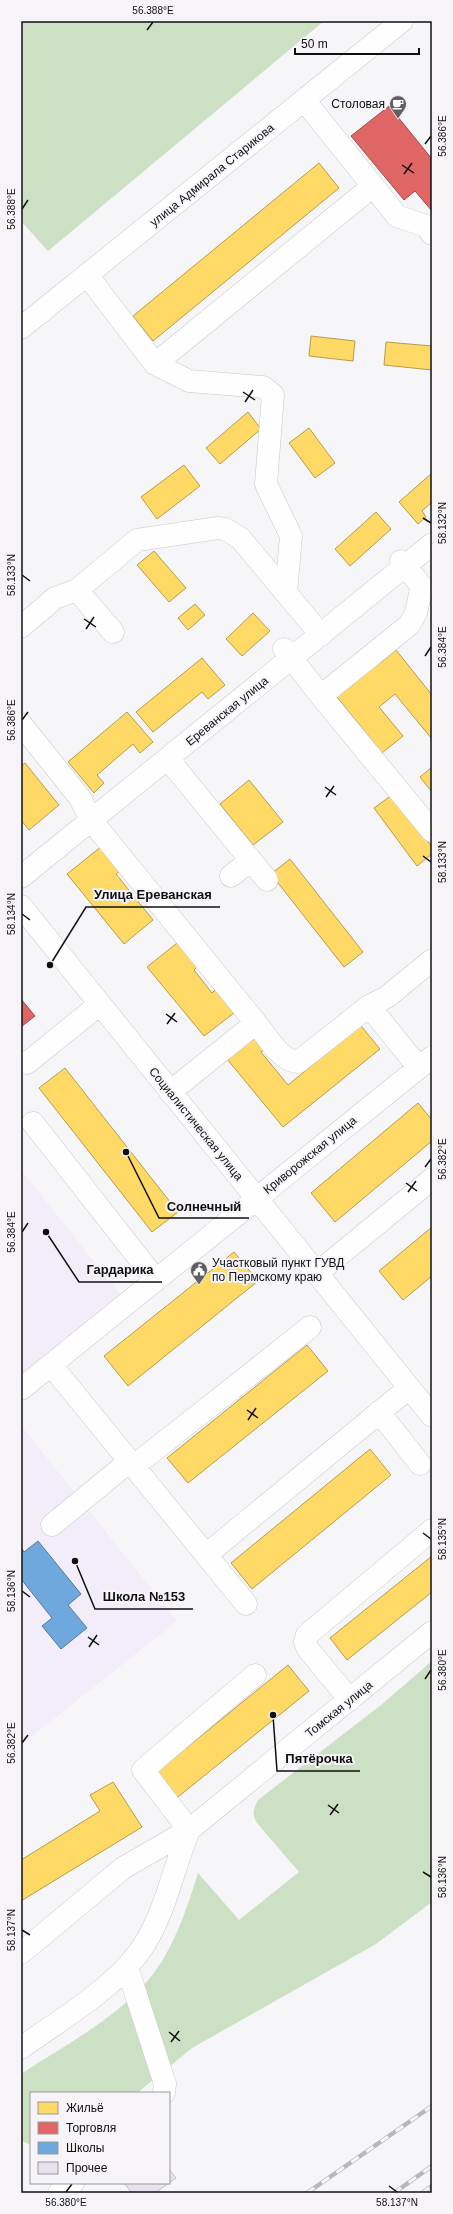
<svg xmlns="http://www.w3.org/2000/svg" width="453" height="2214" viewBox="0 0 453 2214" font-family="Arial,sans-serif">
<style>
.education{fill:#f3edf9}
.forest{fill:#cce0c4}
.homes{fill:#ffd966;stroke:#b79d4c}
.shops{fill:#e06666;stroke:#a24c4c}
.schools{fill:#6fa8dc;stroke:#527a9f}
.building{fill:#e8e2ef;stroke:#c2c1c3}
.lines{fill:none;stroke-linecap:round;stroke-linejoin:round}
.minor-casing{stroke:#c8c8ca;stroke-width:23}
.minor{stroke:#fefefe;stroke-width:22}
.rail-casing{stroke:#b8b8b9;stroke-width:4.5}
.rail{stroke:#f6f4f9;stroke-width:3;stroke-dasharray:9;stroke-linecap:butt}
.ticks{fill:none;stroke:#101011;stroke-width:1.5}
.labels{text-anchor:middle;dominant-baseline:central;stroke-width:4;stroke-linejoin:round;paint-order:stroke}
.poi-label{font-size:12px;fill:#101011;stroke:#f6f4f9;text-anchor:end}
.street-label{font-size:12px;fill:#101011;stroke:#f6f4f9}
.leader{fill:none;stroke:#101011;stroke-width:1.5}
.callout-dot{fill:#101011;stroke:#f6f4f9;stroke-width:1.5}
.callout-label{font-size:13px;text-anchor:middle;font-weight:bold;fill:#101011;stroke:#f6f4f9;stroke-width:4;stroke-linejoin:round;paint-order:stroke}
.neatline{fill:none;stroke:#101011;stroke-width:1.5}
.ticks-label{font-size:10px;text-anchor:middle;fill:#101011}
</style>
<rect width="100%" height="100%" fill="#f6f5f8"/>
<!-- education -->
<path class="education" d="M21,1170L120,1294L21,1374Z
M23,1428L177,1621L21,1745V1430Z"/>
<!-- forest -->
<path class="forest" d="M21,21H324L48,251L21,221Z
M432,1661V1902L376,1944L192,2048L137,2093H31V2145L21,2141V2074C65,2045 116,2019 150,1978C174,1949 187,1908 198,1873L239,1920L299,1872L257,1823C252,1814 253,1810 258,1800L381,1705Z"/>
<!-- homes -->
<path class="homes" d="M319,163L339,188L153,341L133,316Z
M311,336L355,341L353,361L309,356Z
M386,342L432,346V370L384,365Z
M248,412L261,429L220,464L206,448Z
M309,428L335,463L315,478L289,443Z
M184,465L200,486L157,519L141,497Z
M432,473V502L422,511L426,517L418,524L399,502Z
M376,512L391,529L350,566L335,549Z
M154,551L186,588L169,602L137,565Z
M195,604L205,615L188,630L178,618Z
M253,613L270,631L242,656L226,639Z
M396,650L432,695V739L395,694L379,707L403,736L382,753L337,697L356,682L350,676L374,656L380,663Z
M202,658L225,685L208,699L202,692L153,732L136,712Z
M127,712L153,742L140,753L133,744L97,775L104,783L94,793L68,762Z
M25,763L59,805L29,830L21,820V766Z
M432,767V792L420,777Z
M249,780L283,822L253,845L220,804Z
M392,795L432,847V854L417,866L374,808Z
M107,842L126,866L116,874L153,920L124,944L67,874Z
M290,859L363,952L344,967L271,874Z
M177,943L197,967L194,970L212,993L215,990L234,1013L204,1036L147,967Z
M357,1021L380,1049L283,1127L227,1059L255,1035L266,1048L261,1052L288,1085L344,1039Z
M65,1068L178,1212L152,1232L39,1088Z
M418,1103L432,1120V1141L335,1222L311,1193Z
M432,1227V1276L403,1300L379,1271Z
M234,1252L258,1281L128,1386L104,1356Z
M307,1345L328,1371L188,1483L167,1458Z
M370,1449L391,1475L252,1589L231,1563Z
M432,1556V1592L347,1660L330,1638Z
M288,1665L309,1691L173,1801L152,1776Z
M113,1782L142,1827L21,1901V1860L100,1811L90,1795Z"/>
<!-- shops -->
<path class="shops" d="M389,106L432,159V211L415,191L404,200L351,136Z
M21,999L35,1016L21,1027Z"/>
<!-- schools -->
<path class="schools" d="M38,1541L81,1594L68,1605L87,1628L61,1649L42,1626L52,1618L21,1579V1547L24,1552Z"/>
<!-- building -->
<path class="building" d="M169,2169L176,2178L169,2183Z
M124,2183H169L155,2193H132Z"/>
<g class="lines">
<!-- minor casing -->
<g class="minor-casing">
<path id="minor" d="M304,100L397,216L426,226L432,234
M87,275L155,364L373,186
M21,328L402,21
M155,364L189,381L263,387L273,395L266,484L291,536L286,593
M401,561L420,584L421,589L416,613L409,625L321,696L432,831
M21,627L55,598L77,590
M113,632L77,590L137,540L218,528L225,529L240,538L321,635
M284,649L321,696
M21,724L80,798L91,820L256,1023L170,1092
M168,759L267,880
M231,876L251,860
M21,877L432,544
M21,906L432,1416
M369,1006L387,997L432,960
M256,1023C267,1036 280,1061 298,1062L369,1006L419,1068
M21,1062L27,1063L100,1004
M33,1123L156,1280
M316,1274L432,1179
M51,1365L246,1604
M21,1389L432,1057
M379,1412L420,1464
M134,1466L310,1327
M52,1525L130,1461
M206,1555L409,1388
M350,1700L308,1649L305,1642L307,1635L432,1530
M189,1830L143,1770L255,1675
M21,1953L123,1868L189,1830L432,1632
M127,1967L165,2084L164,2093
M21,2048C61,2019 122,1984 147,1940C167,1905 174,1867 189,1830
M59,2193L73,2183"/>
</g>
<!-- minor -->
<use href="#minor" class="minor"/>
<!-- rail casing -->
<g class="rail-casing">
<path id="rail" d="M307,2193L432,2106
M394,2193L432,2166
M422,2193L432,2186"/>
</g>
<!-- rail -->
<use href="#rail" class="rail"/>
</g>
<!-- ticks -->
<path class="ticks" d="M147,30L153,22M425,144L431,136M402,165L414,173M404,174L412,163M22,209L28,200M243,392L255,400M245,402L253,390M423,518L431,523M22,575L30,581M84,619L96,627M86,629L94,617M425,656L431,647M22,720L28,712M325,787L336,795M326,797L334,786M423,856L431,862M22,914L30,920M166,1014L177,1022M167,1024L175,1013M425,1167L431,1159M406,1183L417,1191M408,1192L416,1181M22,1232L28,1223M247,1410L258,1418M248,1420L256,1408M423,1533L431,1539M22,1591L30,1597M88,1637L99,1645M89,1647L97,1635M425,1679L431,1670M22,1743L28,1735M328,1805L339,1813M330,1815L338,1804M423,1872L431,1877M22,1930L30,1935M169,2032L180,2041M171,2042L179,2031M389,2186L397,2192M66,2192L72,2184"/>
<!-- icons -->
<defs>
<g id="cafe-pin" transform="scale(0.9)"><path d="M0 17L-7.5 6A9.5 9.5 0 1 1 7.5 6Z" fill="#606062" stroke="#f6f4f9"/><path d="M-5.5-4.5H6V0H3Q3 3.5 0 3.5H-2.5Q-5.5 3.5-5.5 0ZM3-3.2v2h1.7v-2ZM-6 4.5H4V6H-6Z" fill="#fff"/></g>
<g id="civic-pin" transform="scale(0.9)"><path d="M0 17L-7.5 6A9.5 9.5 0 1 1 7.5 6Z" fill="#606062" stroke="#f6f4f9"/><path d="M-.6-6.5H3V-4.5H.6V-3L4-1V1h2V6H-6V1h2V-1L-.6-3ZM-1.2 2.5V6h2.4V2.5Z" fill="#fff"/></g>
</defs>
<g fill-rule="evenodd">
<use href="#cafe-pin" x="398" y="104"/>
<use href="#civic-pin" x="199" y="1270"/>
</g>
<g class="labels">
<!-- poi labels -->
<g class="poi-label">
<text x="385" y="104">Столовая</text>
<text x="212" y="1263" text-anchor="start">Участковый пункт ГУВД<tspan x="212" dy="14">по Пермскому краю</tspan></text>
</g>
<!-- street labels -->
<g class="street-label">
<text transform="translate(212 175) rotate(-39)">улица Адмирала Старикова</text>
<text transform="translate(227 711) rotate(-39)">Ереванская улица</text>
<text transform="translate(196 1124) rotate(51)">Социалистическая улица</text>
<text transform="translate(310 1155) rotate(-39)">Криворожская улица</text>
<text transform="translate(339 1709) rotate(-39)">Томская улица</text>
</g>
</g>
<!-- callouts -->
<path class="leader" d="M50 965L86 907H220M126 1152L159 1218H249M46 1232L79 1282H162M75 1561L95 1609H193M273 1715L277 1771H360"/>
<g class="callout-dot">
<circle cx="50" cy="965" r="4"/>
<circle cx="126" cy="1152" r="4"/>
<circle cx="46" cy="1232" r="4"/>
<circle cx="75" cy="1561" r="4"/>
<circle cx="273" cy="1715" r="4"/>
</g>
<g class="callout-label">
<text x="153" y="899">Улица Ереванская</text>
<text x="204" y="1211">Солнечный</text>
<text x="120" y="1274">Гардарика</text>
<text x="144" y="1601">Школа №153</text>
<text x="319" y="1763">Пятёрочка</text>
</g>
<!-- border -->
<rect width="453" height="2214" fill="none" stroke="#f6f4f9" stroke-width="44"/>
<!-- legend -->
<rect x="30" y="2092" width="140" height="92" fill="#f6f4f9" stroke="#9a999c"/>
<rect x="38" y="2102" width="20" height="12" fill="#ffd966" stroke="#9a999c"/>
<text x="66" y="2112" font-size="12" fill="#101011">Жильё</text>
<rect x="38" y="2122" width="20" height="12" fill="#e06666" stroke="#9a999c"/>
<text x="66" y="2132" font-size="12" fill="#101011">Торговля</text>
<rect x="38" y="2142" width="20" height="12" fill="#6fa8dc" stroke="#9a999c"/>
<text x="66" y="2152" font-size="12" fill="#101011">Школы</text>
<rect x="38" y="2162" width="20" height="12" fill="#e8e2ef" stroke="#9a999c"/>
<text x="66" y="2172" font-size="12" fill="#101011">Прочее</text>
<!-- scale -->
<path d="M295 48v6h124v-6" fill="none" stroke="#101011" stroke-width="2"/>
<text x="301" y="48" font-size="12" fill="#101011" stroke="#f6f4f9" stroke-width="3" paint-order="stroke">50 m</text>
<rect x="22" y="22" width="409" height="2170" class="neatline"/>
<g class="ticks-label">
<text x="153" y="14">56.388°E</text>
<text transform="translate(442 136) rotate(-90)" y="4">56.386°E</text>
<text transform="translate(11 209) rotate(-90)" y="4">56.388°E</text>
<text transform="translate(442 523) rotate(-90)" y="4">58.132°N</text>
<text transform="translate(11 575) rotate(-90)" y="4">58.133°N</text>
<text transform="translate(442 647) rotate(-90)" y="4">56.384°E</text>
<text transform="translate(11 720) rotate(-90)" y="4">56.386°E</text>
<text transform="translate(442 862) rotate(-90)" y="4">58.133°N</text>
<text transform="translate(11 914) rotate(-90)" y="4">58.134°N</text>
<text transform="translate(442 1159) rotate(-90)" y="4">56.382°E</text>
<text transform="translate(11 1232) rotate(-90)" y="4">56.384°E</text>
<text transform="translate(442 1539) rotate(-90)" y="4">58.135°N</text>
<text transform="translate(11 1591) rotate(-90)" y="4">58.136°N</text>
<text transform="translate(442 1670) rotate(-90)" y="4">56.380°E</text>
<text transform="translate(11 1743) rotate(-90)" y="4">56.382°E</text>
<text transform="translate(442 1877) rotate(-90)" y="4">58.136°N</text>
<text transform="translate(11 1930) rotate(-90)" y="4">58.137°N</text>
<text x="66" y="2206">56.380°E</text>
<text x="397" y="2206">58.137°N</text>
</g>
</svg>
